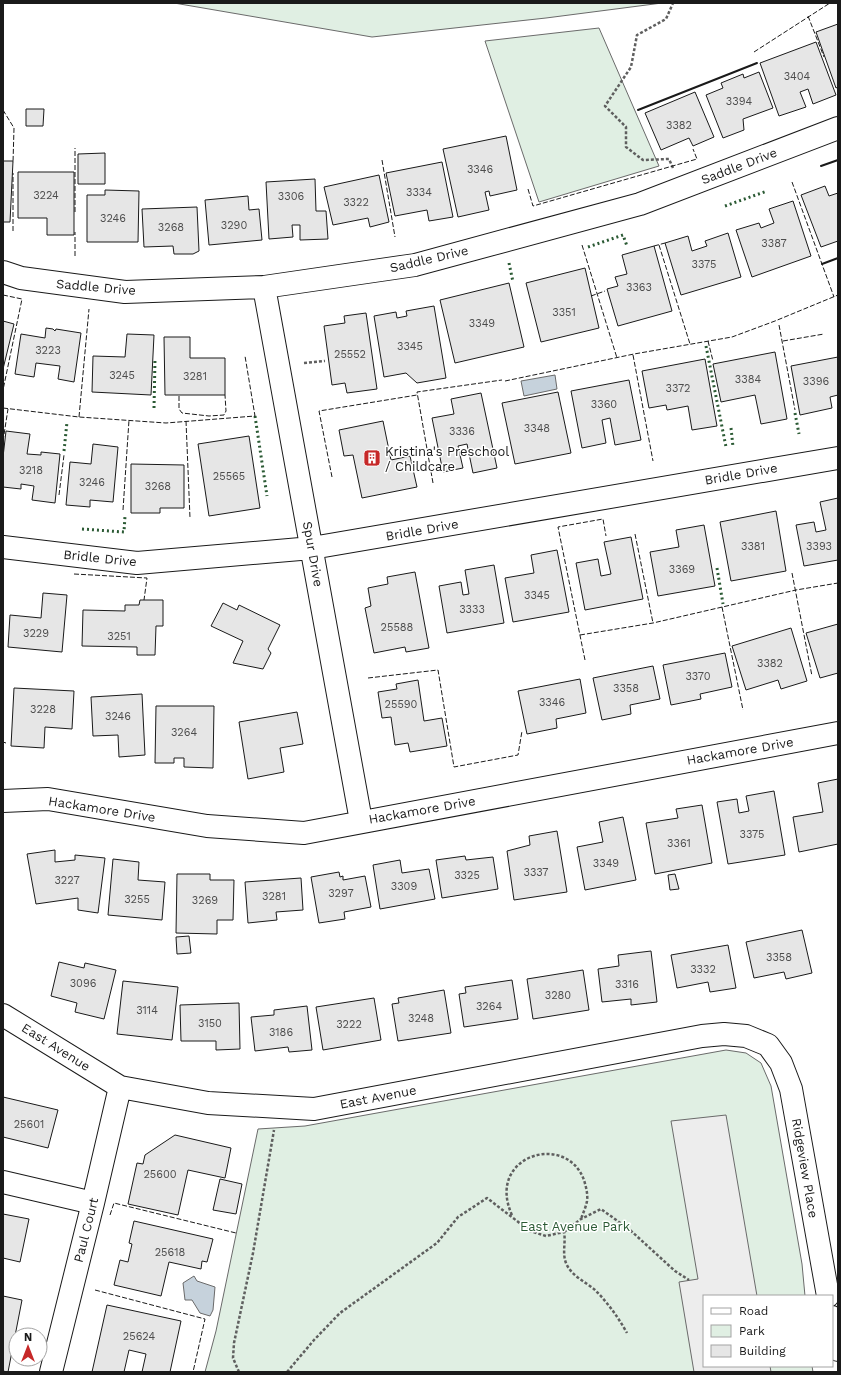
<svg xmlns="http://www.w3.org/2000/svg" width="841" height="1375" viewBox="0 0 841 1375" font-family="'Work Sans',sans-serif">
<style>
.green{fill:#e0efe3;stroke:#6a6a6a}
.parking{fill:#ededed;stroke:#6a6a6a}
.water{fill:#c6d2dc;stroke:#6a6a6a}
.building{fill:#e6e6e6;stroke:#1a1a1a}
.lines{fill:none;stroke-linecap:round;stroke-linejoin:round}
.minor-casing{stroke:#1a1a1a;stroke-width:24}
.path{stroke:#5f5f5f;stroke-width:2.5;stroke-dasharray:3 2;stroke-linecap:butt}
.minor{stroke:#fff;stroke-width:22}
.hedge{stroke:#2b5a34;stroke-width:3;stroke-dasharray:2 3;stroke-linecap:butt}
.fence{stroke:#1a1a1a;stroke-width:1;stroke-dasharray:5 2;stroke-linecap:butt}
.wall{stroke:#1a1a1a;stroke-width:2}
.labels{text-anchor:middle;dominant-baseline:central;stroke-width:3;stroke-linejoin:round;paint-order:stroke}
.number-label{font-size:11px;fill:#4d4d4d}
.street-label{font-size:13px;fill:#1a1a1a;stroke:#fff}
.poi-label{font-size:13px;fill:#1a1a1a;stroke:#fff;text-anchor:start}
.park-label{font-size:13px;fill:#2b5a34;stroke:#fff}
</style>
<rect width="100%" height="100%" fill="#fff"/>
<!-- green -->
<path class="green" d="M174,3H662L546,18L372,37Z
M599,28L659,166L539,202L485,41Z
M726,1050L746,1053L761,1063L771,1086L802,1264L805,1296H704V1366H812L813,1372H205L216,1331L258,1129L305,1126Z"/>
<!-- parking -->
<path class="parking" d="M726,1115L757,1296H704V1366H770L771,1372H694L679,1282L698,1279L671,1121Z"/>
<!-- water -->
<path class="water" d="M555,375L557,389L524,396L521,381Z
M194,1276L197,1281L215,1287L213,1310L210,1316L200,1313L192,1300H185L183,1283Z"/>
<!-- building -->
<path class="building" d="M838,24V87L836,88L816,32Z
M816,42L836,95L813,104L808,89L800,92L806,107L779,116L760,63Z
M759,72L773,108L743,119L744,130L723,138L706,95L723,88L721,83L743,74L744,78Z
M695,92L714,137L693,146L689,138L661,150L645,113Z
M26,109H44L43,126H26Z
M506,136L517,190L490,196L489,191L485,192L489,210L458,217L443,149Z
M105,153V184H78V154Z
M3,161H13L10,222H3Z
M442,162L453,217L429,221L427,210L395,216L386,173Z
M18,172H74V235H47V218H18Z
M379,175L389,222L370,227L368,218L333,225L324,187Z
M315,179L316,211H326L328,239L300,240V225H292L293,237L269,239L266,182Z
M825,186L829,196L838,193V241L821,247L801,195Z
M105,190L139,191L138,242H87V195H105Z
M248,196L249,210L259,209L262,240L209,245L205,200Z
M793,201L811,256L752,277L736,230L759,223L761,228L774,223L769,209Z
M197,207L199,251L193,254H174L173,246L144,247L142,209Z
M728,233L741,277L681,295L665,243L688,236L692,251L707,246L705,241Z
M654,246L672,311L618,326L607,289L618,286L615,277L627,274L622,255Z
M585,268L599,328L541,342L526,283Z
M509,283L524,347L455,363L440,300Z
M434,306L446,378L417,383L406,373L384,377L374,316L396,312L397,318L407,316L406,311Z
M366,313L377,389L347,393L345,383L332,385L324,326L345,323L344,316Z
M3,321L14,324L3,369Z
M46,328L53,329L55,331L56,329L81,333L74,382L58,379L60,366L36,363L34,377L15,374L21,334L45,338Z
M127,334L154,335L151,395L92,392L93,356L125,357Z
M164,337H190V358H225V395H165Z
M775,352L787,419L761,424L755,395L721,402L713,364Z
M838,357V395L830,397L832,408L800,415L791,366Z
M705,359L717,426L692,430L688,406L667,410L666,405L649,408L642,371Z
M629,380L641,440L615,445L610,418L602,420L606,443L582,448L571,391Z
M558,392L571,453L515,464L502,403Z
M481,393L497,468L473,473L467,444L458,446L463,468L443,472L432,418L454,414L451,399Z
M383,421L391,460L410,456L417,487L362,498L353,455L344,456L339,430Z
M6,431L30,434L27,454L41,455V452L60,454L55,503L32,500L34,486L21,484V489L3,487V457Z
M249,436L260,508L209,516L198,444Z
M93,444L118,447L113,502L90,500V507L66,505L70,462L91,464Z
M131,464L184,465V508H160V513H131Z
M838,498V560L804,566L796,525L814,522L816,532L826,530L820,502Z
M776,511L786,571L731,581L720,522Z
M704,525L715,586L658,596L650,552L679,547L676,530Z
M631,537L643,599L585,610L576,563L598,559L601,576L611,574L604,542Z
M557,550L569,612L513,622L505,578L534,573L531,555Z
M494,565L504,623L447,633L439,586L461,582L463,595L469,594L465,570Z
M415,572L429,648L406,652L405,647L374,653L365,608L371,606L368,588L388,584L387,577Z
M43,593L67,595L62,652L8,647L10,615L41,618Z
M140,600H163V626H156L155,655H137V647L82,646L83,610L125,611V605H139Z
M223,603L237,610L239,605L280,625L268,649L271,653L263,669L233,663L243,641L211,626Z
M838,624V673L820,678L806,633Z
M791,628L807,681L781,689L778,680L746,690L732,646Z
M725,653L732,687L700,694L701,699L671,705L663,665Z
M653,666L660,699L630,705L631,714L602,720L593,678Z
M580,679L586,713L556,719L557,728L527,734L518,691Z
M418,680L424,721L442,718L447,746L410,752L408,743L395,745L391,717L382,718L378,692L397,689L396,684Z
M14,688L74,691L72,729L45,727L44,748L11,746Z
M142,694L145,755L119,757L118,735L93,736L91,697Z
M156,706H214L213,768L184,767V758H174V763H155Z
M297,712L303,744L280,748L284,772L248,779L239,722Z
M838,779V844L799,852L793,817L823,812L818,783Z
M774,791L785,855L728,864L717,802L737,799L739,813L749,811L746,796Z
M702,805L712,863L655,874L646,823L678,818L676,809Z
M623,817L636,880L585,890L577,847L603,842L599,822Z
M557,831L567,892L514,900L507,851L530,845L529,836Z
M55,850V862L75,860V855L105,858L98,913L78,910V898L36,904L27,854Z
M465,856L466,860L493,857L498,889L442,898L436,860Z
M113,859L139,862L138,880L165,882L162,920L108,915Z
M400,860L402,873L429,869L435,899L380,909L373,865Z
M339,872L340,877L343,876V880L365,876L371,907L344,912L345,919L319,923L311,877Z
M177,874H210V880H234L233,920H217V934L176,933Z
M675,874L679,889L670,890L668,875Z
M301,878L303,910L276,912L277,920L248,923L245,882Z
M802,930L812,973L786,979L784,972L754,978L746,942Z
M189,936L191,953L177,954L176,937Z
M728,945L736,988L710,992L708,982L677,988L671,955Z
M651,951L657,1002L631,1005V999L602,1002L598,969L619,966L618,955Z
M59,962L84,968L85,963L116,970L104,1019L75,1012L77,1003L51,996Z
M583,970L589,1010L533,1019L527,979Z
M512,980L518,1019L464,1027L459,994L466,993L465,987Z
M123,981L178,987L172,1040L117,1034Z
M444,990L451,1033L398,1041L392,1004L399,1003L398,998Z
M374,998L381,1040L323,1050L316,1007Z
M239,1003L240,1049L216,1050V1041H181L180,1005Z
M307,1006L312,1050L289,1052L288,1047L255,1051L251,1017L274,1015V1010Z
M3,1097L58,1110L48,1148L3,1137Z
M175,1135L231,1148L225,1178L188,1170L178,1215L128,1204L137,1163L143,1164L145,1155Z
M220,1179L242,1184L236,1214L213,1210Z
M3,1214L29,1219L20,1262L3,1258Z
M134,1221L213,1239L207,1262L202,1261L201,1269L169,1262L161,1296L114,1285L120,1260L128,1262L132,1244L129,1243Z
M3,1296L22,1300L8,1372L3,1371Z
M107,1305L181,1321L170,1372H142L146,1354L129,1350L124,1372H92Z"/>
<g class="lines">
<!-- minor casing -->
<g class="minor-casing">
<path id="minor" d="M3,272L21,278L125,292L264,287L415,265L640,204L838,128
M264,287L361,821
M3,547L137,563L312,548L838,458
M3,801L48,799L207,826L304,833L838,733
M3,1015L120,1087L208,1103L314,1109L702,1036L724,1034L746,1036L768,1045L781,1063L791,1089L828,1296
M3,1182L93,1203
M832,1317L838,1350
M51,1372L93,1203L120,1087"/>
</g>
<!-- path -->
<path class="path" d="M673,168L669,159L643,160L626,147V127L605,106L631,67L637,35L666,19L673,3
M304,363L325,361
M512,1215C485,1156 566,1131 584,1180C586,1187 588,1194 587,1201C586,1207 583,1213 581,1219
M564,1232L581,1219L601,1209L630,1230L675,1271L689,1280
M239,1372L233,1358L234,1343L253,1253L274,1130
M287,1372L314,1340L340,1313L437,1243L458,1217L487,1198L530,1231L546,1236L564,1232C566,1242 562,1253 566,1263C571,1276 586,1282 595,1290C608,1303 618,1317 627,1333"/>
<!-- minor -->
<use href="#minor" class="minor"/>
<!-- hedge -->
<path class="hedge" d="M725,206L767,191
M588,247L623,235L627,246
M509,263L513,282
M706,346L726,447
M154,408L155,359
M795,413L799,434
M255,416L267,496
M731,428L733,447
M64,451L67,422
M82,529L124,532L125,516
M717,568L723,604"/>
<!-- fence -->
<path class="fence" d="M808,16L824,57
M754,52L830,3
M3,110L14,128L13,163
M382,160L395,237
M792,182L834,297
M528,189L533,206L697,159L693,149
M75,212V148
M13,231V173
M582,245L617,358
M659,245L690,344
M654,246L665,243
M75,256V232
M3,295L22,299L3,390
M591,296L605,291
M779,325L795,410
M708,341L713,361
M783,341L824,334
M633,355L653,461
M505,381L634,354L732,337L775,321L838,295
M179,396V409L182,413L209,416L224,415L226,411L225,395
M3,408L79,417L166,423L255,416L245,356
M79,417L89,309
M186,421L190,518
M3,441L8,409
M332,477L319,411L417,395
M433,483L417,392L502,380
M59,495L64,455
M123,510L129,420
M635,534L653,623
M792,573L812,676
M74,574L147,578L144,600
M722,607L743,710
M580,635L653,623L796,590L838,583
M585,660L558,527L603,519L606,536
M368,678L438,670L454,767L518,755L522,731
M3,742L6,743
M110,1215L114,1203L236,1233
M95,1290L205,1319L193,1372"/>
<!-- wall -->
<path class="wall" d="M638,110L757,63
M821,166L838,160
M822,264L838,258"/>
</g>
<!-- icons -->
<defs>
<g id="building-square" transform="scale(0.9)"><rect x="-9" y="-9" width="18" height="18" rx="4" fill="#c62828" stroke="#fff"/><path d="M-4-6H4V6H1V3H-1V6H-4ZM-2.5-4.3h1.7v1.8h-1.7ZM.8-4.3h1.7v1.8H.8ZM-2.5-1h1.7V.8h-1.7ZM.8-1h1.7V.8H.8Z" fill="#fff"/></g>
</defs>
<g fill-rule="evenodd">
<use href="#building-square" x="372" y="458"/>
</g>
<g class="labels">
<!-- number labels -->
<g class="number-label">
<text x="797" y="76">3404</text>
<text x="739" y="101">3394</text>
<text x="679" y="125">3382</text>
<text x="480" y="169">3346</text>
<text x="419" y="192">3334</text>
<text x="46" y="195">3224</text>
<text x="291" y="196">3306</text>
<text x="356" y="202">3322</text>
<text x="113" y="218">3246</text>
<text x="234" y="225">3290</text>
<text x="171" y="227">3268</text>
<text x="774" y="243">3387</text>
<text x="704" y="264">3375</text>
<text x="639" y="287">3363</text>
<text x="564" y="312">3351</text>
<text x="482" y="323">3349</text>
<text x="410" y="346">3345</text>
<text x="48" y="350">3223</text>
<text x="350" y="354">25552</text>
<text x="122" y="375">3245</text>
<text x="195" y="376">3281</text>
<text x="748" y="379">3384</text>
<text x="816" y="381">3396</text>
<text x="678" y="388">3372</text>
<text x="604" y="404">3360</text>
<text x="537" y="428">3348</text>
<text x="462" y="431">3336</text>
<text x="31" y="470">3218</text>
<text x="229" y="476">25565</text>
<text x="92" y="482">3246</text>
<text x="158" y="486">3268</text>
<text x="753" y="546">3381</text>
<text x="819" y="546">3393</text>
<text x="682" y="569">3369</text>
<text x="537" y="595">3345</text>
<text x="472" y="609">3333</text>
<text x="397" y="627">25588</text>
<text x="36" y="633">3229</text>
<text x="119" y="636">3251</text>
<text x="770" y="663">3382</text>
<text x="698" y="676">3370</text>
<text x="626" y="688">3358</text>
<text x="552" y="702">3346</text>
<text x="401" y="704">25590</text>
<text x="43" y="709">3228</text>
<text x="118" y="716">3246</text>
<text x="184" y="732">3264</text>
<text x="752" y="834">3375</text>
<text x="679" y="843">3361</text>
<text x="606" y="863">3349</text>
<text x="536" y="872">3337</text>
<text x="467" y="875">3325</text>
<text x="67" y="880">3227</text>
<text x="404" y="886">3309</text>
<text x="341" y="893">3297</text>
<text x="274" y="896">3281</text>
<text x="137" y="899">3255</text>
<text x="205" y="900">3269</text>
<text x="779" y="957">3358</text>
<text x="703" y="969">3332</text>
<text x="83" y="983">3096</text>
<text x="627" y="984">3316</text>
<text x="558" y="995">3280</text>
<text x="489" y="1006">3264</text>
<text x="147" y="1010">3114</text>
<text x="421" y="1018">3248</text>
<text x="210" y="1023">3150</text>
<text x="349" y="1024">3222</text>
<text x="281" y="1032">3186</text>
<text x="29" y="1124">25601</text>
<text x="160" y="1174">25600</text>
<text x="170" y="1252">25618</text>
<text x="139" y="1336">25624</text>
</g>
<!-- street labels -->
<g class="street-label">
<text transform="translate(739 166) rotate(-21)">Saddle Drive</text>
<text transform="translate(429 259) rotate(-13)">Saddle Drive</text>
<text transform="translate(96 287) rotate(5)">Saddle Drive</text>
<text transform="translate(741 474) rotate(-10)">Bridle Drive</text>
<text transform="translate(422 530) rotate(-10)">Bridle Drive</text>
<text transform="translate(313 554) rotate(80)">Spur Drive</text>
<text transform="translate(100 558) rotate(6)">Bridle Drive</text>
<text transform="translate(740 751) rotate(-10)">Hackamore Drive</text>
<text transform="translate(102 809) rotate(9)">Hackamore Drive</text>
<text transform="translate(422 810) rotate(-10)">Hackamore Drive</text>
<text transform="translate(56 1047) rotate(32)">East Avenue</text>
<text transform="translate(378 1097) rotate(-11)">East Avenue</text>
<text transform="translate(805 1168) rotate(80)">Ridgeview Place</text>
<text transform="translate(86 1230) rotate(-76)">Paul Court</text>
</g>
<!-- poi labels -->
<g class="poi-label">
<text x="385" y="451">Kristina's Preschool<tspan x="385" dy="15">/ Childcare</tspan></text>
</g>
<!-- park labels -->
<g class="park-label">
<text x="575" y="1226">East Avenue Park</text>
</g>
</g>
<!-- border -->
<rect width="841" height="1375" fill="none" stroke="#1a1a1a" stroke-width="8"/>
<!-- legend -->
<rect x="703" y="1295" width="130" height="72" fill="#ffffff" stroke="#a3a3a3"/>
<rect x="711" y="1308" width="20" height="6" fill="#ffffff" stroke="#a3a3a3"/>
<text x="739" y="1315" font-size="12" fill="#1a1a1a">Road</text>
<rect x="711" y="1325" width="20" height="12" fill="#e0efe3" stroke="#a3a3a3"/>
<text x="739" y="1335" font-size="12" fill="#1a1a1a">Park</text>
<rect x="711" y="1345" width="20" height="12" fill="#e6e6e6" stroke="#a3a3a3"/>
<text x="739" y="1355" font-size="12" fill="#1a1a1a">Building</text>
<!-- north arrow -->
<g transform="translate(28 1347)"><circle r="19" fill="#ffffff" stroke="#a3a3a3"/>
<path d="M0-3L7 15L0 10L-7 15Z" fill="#c62828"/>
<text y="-6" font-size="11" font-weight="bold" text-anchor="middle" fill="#1a1a1a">N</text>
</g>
</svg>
